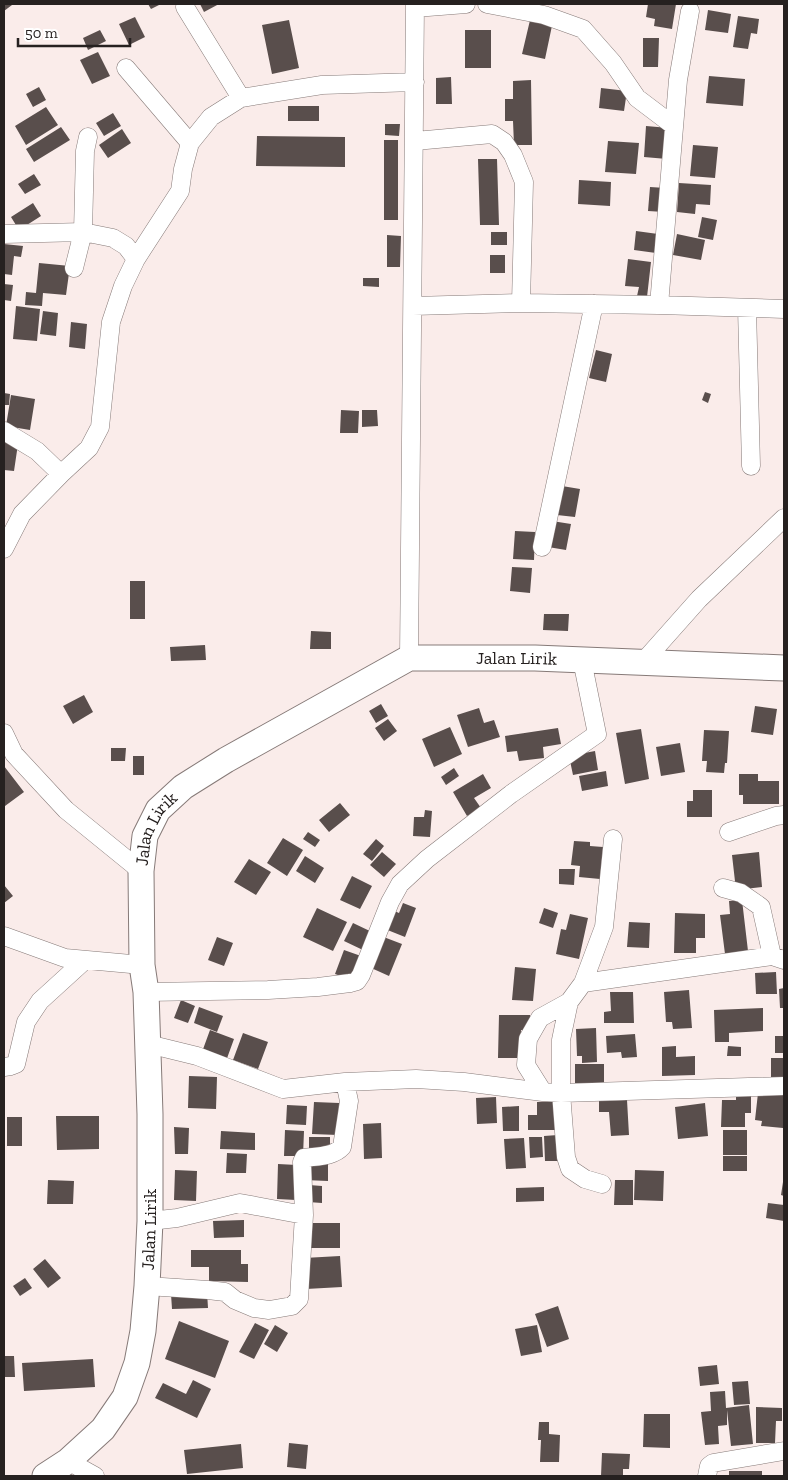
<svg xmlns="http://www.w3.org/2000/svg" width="788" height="1480" viewBox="0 0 788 1480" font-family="'Zilla Slab',serif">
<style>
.building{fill:#594e4c}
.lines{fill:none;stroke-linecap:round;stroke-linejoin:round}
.minor-casing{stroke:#867a78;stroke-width:19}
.secondary-casing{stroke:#867a78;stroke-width:27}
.minor{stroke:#fff;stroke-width:18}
.secondary{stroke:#fff;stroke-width:25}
.labels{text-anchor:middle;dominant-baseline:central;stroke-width:5;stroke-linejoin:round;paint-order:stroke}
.street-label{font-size:18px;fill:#262120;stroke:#fff}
</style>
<rect width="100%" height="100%" fill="#faecea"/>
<!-- building -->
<path class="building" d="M4,4H11L12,5L4,11Z
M148,4H161L151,9Z
M200,4H219L204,12Z
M648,4H676L672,29L654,26L655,19L646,17Z
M708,10L731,14L728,33L705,30Z
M531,16L553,21L545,59L522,54Z
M738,16L759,19L757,34L751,33L748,49L733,47Z
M135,17L145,37L129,45L119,24Z
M289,20L299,68L272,74L262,25Z
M100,30L106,41L88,50L83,38Z
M465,30H491V68H465Z
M643,38H659L658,67H643Z
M98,52L110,76L92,84L80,60Z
M709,76L745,79L743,106L706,103Z
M451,77L452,104H436V78Z
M531,80L532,145H514L513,121H505V99H513V81Z
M39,87L46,100L33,107L26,94Z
M601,88L627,91L624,111L599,108Z
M288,106H319V121H288Z
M46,107L58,125L26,145L15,126Z
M113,113L121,126L104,136L96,123Z
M385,124H400L399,136L385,135Z
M646,126L669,128L667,159L644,157Z
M61,127L70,140L34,162L26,149Z
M122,129L131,143L108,158L99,145Z
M257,136L345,137V167L256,166Z
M384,140H398V220H384Z
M608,141L639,143L636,174L605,172Z
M693,145L718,147L715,178L690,176Z
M478,159H497L499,225H480Z
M34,174L41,185L25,194L18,184Z
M579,180L611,182L610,206L578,204Z
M679,183L711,185L710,205L696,204L695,214L677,212Z
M650,187L666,188L664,212L648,211Z
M33,203L41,216L19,230L11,217Z
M702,217L717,220L713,240L698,237Z
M636,231L658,234L656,253L634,250Z
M491,232H507V245H491Z
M677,234L705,240L701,260L673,255Z
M387,235L401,236L400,267H387Z
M4,244L23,246L21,257L14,256L12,275L4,274Z
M490,255H505V273H490Z
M628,259L651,262L647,297L637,296L639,287L625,286Z
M39,263L70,266L66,295L43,293L42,306L25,305L26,292L36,293Z
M363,278H379V287L363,286Z
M4,284L13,285L11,301L4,300Z
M16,306L40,309L37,341L13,339Z
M43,311L58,313L56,336L40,334Z
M71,322L87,324L85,349L69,347Z
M596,350L612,354L606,382L589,378Z
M705,392L711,394L708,403L702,400Z
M4,393L10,394L9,405H4Z
M11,395L35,399L30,430L6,426Z
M341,410L359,411L358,433H340Z
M362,410H377L378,426L362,427Z
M4,441L18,444L14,471L4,470Z
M562,486L580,489L575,517L557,515Z
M552,521L571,524L566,550L548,547Z
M515,531L535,532L534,560L513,559Z
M512,567L532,568L530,593L510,591Z
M130,581H145V619H130Z
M544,614H569L568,631L543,630Z
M311,631L331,632V649H310Z
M205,645L206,660L171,661L170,647Z
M84,695L93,712L73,724L63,706Z
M381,704L388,716L376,723L369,711Z
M755,706L777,709L773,735L751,732Z
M479,708L484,723L494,720L500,737L468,747L457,715Z
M388,719L397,731L384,741L375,728Z
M450,727L462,754L434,767L422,739Z
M558,728L561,744L543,747L544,758L519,761L517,751L507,752L505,736Z
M641,729L649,779L625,784L616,733Z
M704,730L729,731L727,763H725L724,773L706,772L707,761H702Z
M680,743L685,772L661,776L656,747Z
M111,748H126L125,761H111Z
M595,751L598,770L573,775L569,756Z
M133,756H144V775H133Z
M4,766L24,792L5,806L4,804Z
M454,768L459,776L446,785L441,777Z
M606,771L608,786L582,791L579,776Z
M483,774L491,788L474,798L481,808L467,816L453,792Z
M739,774H758V781H779V804H743V795H739Z
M693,790H712V817H687V801H693Z
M340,803L350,815L329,832L319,820Z
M425,810L432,811L430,837L413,836L414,817H424Z
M308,832L320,840L315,847L303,839Z
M283,838L303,850L287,876L267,863Z
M376,839L384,846L372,861L363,854Z
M574,841L590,842V846L603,847L600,879L579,877L580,866L571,865Z
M382,852L396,864L384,877L370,865Z
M759,852L762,887L736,890L732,855Z
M305,856L324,868L315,883L296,871Z
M249,859L271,872L256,895L234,882Z
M559,869H575L574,885L559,884Z
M352,876L372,886L360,909L340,900Z
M4,885L13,896L4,903Z
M742,900L748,951L725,954L720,915L730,914L729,901Z
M403,903L416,908L405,937L385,929L392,910L399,913Z
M317,908L347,922L333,951L303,937Z
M544,908L558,913L553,928L539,923Z
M675,913L705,914V938H696V953H674Z
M570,914L588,918L579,959L556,954L561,929L566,930Z
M629,922L650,923L649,948L627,947Z
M353,923L374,933L365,951L344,941Z
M381,936L402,944L389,976L369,967Z
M217,937L233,943L224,966L208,960Z
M344,950L361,956L352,980L335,974Z
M515,967L536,969L533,1001L512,1000Z
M776,972L777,994H756L755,973Z
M784,988V1008H780L779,989Z
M689,990L692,1028L673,1029L672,1022H666L664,992Z
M610,992H633L634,1023H604V1012L611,1011Z
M181,1000L195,1006L188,1023L174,1018Z
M199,1007L223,1016L217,1032L194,1023Z
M763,1008V1031L729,1033V1042H715L714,1010Z
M499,1015H530V1031L521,1030L520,1058H498Z
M596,1028L597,1062L582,1063V1056H577L576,1029Z
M210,1030L234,1039L226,1061L202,1052Z
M243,1033L268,1042L258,1069L233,1060Z
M635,1034L637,1057L622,1058L621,1052L607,1053L606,1036Z
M775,1036H784V1053H775Z
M676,1046V1057L695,1056V1075L662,1076V1047Z
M728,1046L741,1047V1056H727Z
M771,1058H784V1083H771Z
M575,1064H604V1087H575Z
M189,1076L217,1077L216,1109L188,1108Z
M784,1092V1125H783V1128L761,1126L762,1121L755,1120L758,1093Z
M736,1094L751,1095V1113H745V1127H721L722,1100H736Z
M496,1097L497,1123L477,1124L476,1098Z
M627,1100L629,1135L611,1136L609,1112H599V1101Z
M560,1101V1130H528V1115H537V1102Z
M314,1102L339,1103L338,1135L312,1134Z
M705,1103L708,1136L678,1139L675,1107Z
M287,1105L307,1106L306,1125L286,1124Z
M519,1106V1131H503L502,1107Z
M56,1116H99V1149L57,1150Z
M7,1117H22V1146H7Z
M381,1123L382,1158L364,1159L363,1124Z
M174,1127L189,1128L188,1154H175Z
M285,1130L304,1131L303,1156H284Z
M723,1130H747V1155H723Z
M221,1131L255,1133V1150L220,1149Z
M558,1135L559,1161H545L544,1136Z
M309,1137H330V1149L309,1148Z
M529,1137H542L543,1157L530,1158Z
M524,1138L526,1168L506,1169L504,1139Z
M227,1153L247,1154L246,1173H226Z
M723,1156H747V1171H723Z
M305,1162L328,1163V1181L304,1180Z
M278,1164L297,1165L296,1200L277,1199Z
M175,1170L197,1171L196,1201L174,1200Z
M635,1170L664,1171L663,1201L634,1200Z
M48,1180L74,1181L73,1204H47Z
M615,1180H633V1205H614Z
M783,1182H784V1196L781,1195Z
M309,1185L322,1186V1203L308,1202Z
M544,1187V1201L516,1202V1188Z
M768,1203L784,1205V1221L766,1218Z
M244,1220V1237L214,1238L213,1221Z
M307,1223H340V1248H307Z
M191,1250H241V1264H248V1282L209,1281V1267H191Z
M340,1256L342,1287L306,1289L304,1258Z
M45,1259L61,1278L48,1288L33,1269Z
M25,1278L32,1288L20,1296L13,1286Z
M207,1292L208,1308L172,1309L171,1294Z
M558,1306L569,1339L547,1347L535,1314Z
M179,1321L229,1341L215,1378L165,1359Z
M255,1323L269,1330L254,1359L239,1352Z
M275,1325L288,1333L277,1352L264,1344Z
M537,1325L542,1352L521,1356L515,1329Z
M4,1356H14L15,1377H4Z
M93,1359L95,1387L24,1391L22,1363Z
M717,1365L719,1384L700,1386L698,1367Z
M193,1380L211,1389L197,1418L155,1398L163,1383L186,1394Z
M748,1381L750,1404L734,1405L732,1382Z
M725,1391L726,1408L749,1405L753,1444L731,1446L727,1410V1425L718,1426L719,1444L705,1445L701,1412L711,1411L710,1392Z
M756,1407L782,1408V1421H776L775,1443H756Z
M644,1414H670V1448L643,1447Z
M539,1422H549V1434L560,1435L559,1462H540L541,1440H538Z
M289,1443L308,1445L306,1469L287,1467Z
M241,1444L243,1468L187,1474L184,1450Z
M602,1453L630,1454L629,1469H623V1476H601Z
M729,1471H762V1476H729Z"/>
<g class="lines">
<!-- minor casing -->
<g class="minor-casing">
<path id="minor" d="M487,4L544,15L583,29L613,63L637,98L674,126
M185,7L241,98
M415,8L466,4
M126,68L190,143
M415,141L492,134L504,142L513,155L524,182L521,303
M4,234L83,232L113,238L126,246L136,259
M74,268L83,232L85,151L88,137
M659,305L678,80L690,11
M413,306L521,303L659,305L784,309
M747,308L751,466
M4,431L37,451L61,474
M542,547L594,304
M4,549L22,514L61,474L89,448L100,427L111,322L123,286L136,259L180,191L183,169L190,143L211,117L241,98L322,85L415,82
M409,658L415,4
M643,662L699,599L784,518
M4,733L14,754L66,810L141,871
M729,832L776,816L784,815
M723,888L741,893L761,907L772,956
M4,936L65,958L142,965
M583,983L604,927L613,839
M146,992L268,990L318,987L350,983L357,981L361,975L390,902L400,884L427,859L511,794L597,734L582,660
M148,1044L197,1056L283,1089L345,1082L349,1101L342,1147C333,1157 317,1156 304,1158L302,1162L304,1215L240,1203L177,1218L150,1221
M4,1067L11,1066L16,1064L26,1022L40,1001L85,960
M345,1082L416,1079L464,1082L543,1092L561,1093L784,1086
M543,1092L526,1065L528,1039L540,1018L569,1002
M602,1184L585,1179L570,1169L566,1157L561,1093V1040L569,1002L583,983L772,956L784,960
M147,1286L208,1290L225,1292L235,1300L254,1308L269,1310L292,1306L299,1299L304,1215
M68,1461L95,1476
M707,1476L709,1466L713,1463L784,1451"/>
</g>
<!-- secondary casing -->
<g class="secondary-casing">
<g id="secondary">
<path id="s1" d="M45,1476L68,1461L103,1429L125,1397L137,1363L143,1331L147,1286L150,1221V1114L146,992L142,965L141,871L145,836L158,810L183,787L226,760L409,658H535L784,668"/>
</g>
</g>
<!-- minor -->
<use href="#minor" class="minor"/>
<!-- secondary -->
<use href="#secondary" class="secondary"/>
</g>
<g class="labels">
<!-- street labels -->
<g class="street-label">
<text stroke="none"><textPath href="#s1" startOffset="1109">Jalan Lirik</textPath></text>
<text stroke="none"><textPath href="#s1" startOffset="689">Jalan Lirik</textPath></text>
<text stroke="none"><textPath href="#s1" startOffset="284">Jalan Lirik</textPath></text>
</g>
</g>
<!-- border -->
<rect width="788" height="1480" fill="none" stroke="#262120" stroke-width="10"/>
<!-- scale -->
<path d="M18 38v8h112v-8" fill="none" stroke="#262120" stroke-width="2.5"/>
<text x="25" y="38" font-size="15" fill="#262120" stroke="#ffffff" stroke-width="4" paint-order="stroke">50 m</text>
</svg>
